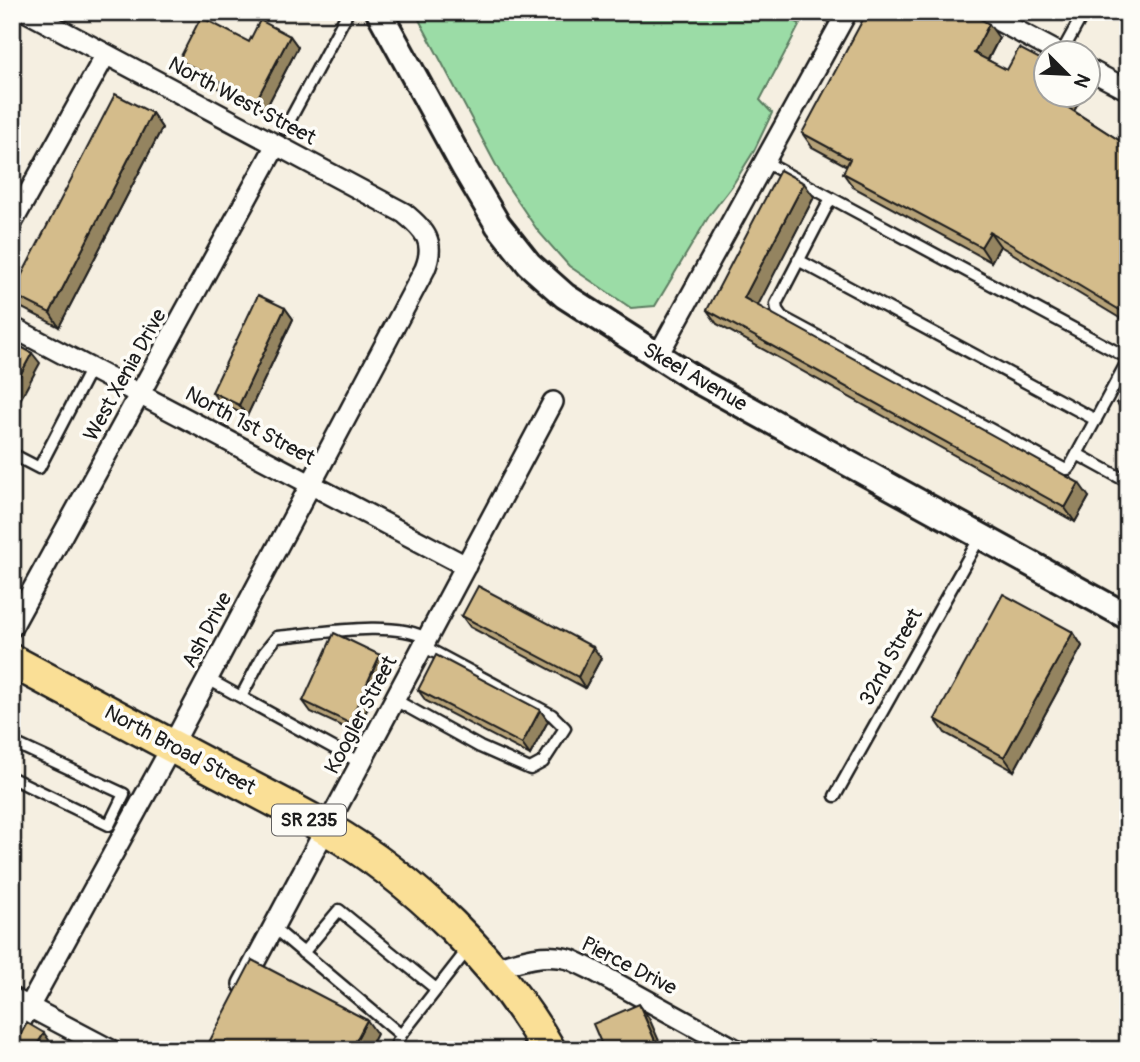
<svg xmlns="http://www.w3.org/2000/svg" width="1140" height="1062" viewBox="0 0 1140 1062" font-family="Pangolin,sans-serif">
<style>
.green{fill:#9bdca6;stroke:#5c7c61;stroke-width:2}
.lines{fill:none;stroke-linecap:round;stroke-linejoin:round}
.service-casing{stroke:#1c1c1c;stroke-width:15}
.minor-casing{stroke:#1c1c1c;stroke-width:24}
.tertiary-casing{stroke:#1c1c1c;stroke-width:30}
.primary-casing{stroke:#1c1c1c;stroke-width:37}
.service{stroke:#fdfcf7;stroke-width:10}
.minor{stroke:#fdfcf7;stroke-width:19}
.tertiary{stroke:#fdfcf7;stroke-width:24}
.primary{stroke:#fadf96;stroke-width:32}
.wall{fill:#b6a278;stroke:#1c1c1c;stroke-width:2}
.shaded-wall{fill:#948461;stroke:#1c1c1c;stroke-width:2}
.building{fill:#d4bc8b;stroke:#1c1c1c;stroke-width:2}
.labels{text-anchor:middle;dominant-baseline:central;stroke-width:7;stroke-linejoin:round;paint-order:stroke}
.shield{fill:#fdfcf7;stroke:#605f5e;stroke-width:2}
.shield-label{font-size:19px;font-weight:bold;fill:#1c1c1c}
.street-label{font-size:21px;fill:#1c1c1c;stroke:#fdfcf7}
</style>
<rect width="100%" height="100%" fill="#f5efe1"/>
<filter id="ink" filterUnits="userSpaceOnUse"><feTurbulence type="fractalNoise" baseFrequency=".0143" numOctaves="2"/><feDisplacementMap in="SourceGraphic" scale="14" xChannelSelector="R" yChannelSelector="G"/><feConvolveMatrix kernelMatrix="1 2 1 2 8 2 1 2 1" color-interpolation-filters="sRGB"/></filter>
<g filter="url(#ink)">
<!-- green -->
<path class="green" d="M415,12H778L800,24L760,100L772,113L754,151L732,186L709,216L655,306L631,308L569,266L538,231L506,184Z"/>
<g class="lines">
<!-- service casing -->
<g class="service-casing">
<path id="service" d="M1062,52L1084,12
M285,129L348,12
M765,162L831,198
M798,260L1096,420
M1128,358L831,198L776,304L777,310L782,317L1064,469H1068L1071,465L1128,360
M12,454L39,468L91,368
M1077,454L1128,482
M208,679L361,763
M241,697L264,653L277,637C315,634 396,619 427,639
M395,700L480,747L530,769L543,762L565,728L552,715L423,646
M12,742L124,794L109,825L12,778
M835,796L980,537
M274,928L401,1035L468,949
M303,953L339,910L436,989
M394,1050L401,1035
M525,1050L539,1040"/>
</g>
<!-- minor casing -->
<g class="minor-casing">
<path id="minor" d="M982,12L1057,52
M1088,69L1128,90
M12,223L106,54
M12,327L466,566
M657,357L847,12
M12,627L276,145
M492,969C518,961 542,952 569,959C577,962 586,967 594,971L737,1050
M243,984L553,402
M12,998L111,1050
M12,1038L172,746L425,269C436,242 425,230 404,213L27,12"/>
</g>
<!-- tertiary casing -->
<g class="tertiary-casing">
<path id="tertiary" d="M379,12L465,169L498,225L529,264L565,296L693,378L1128,617"/>
</g>
<!-- primary casing -->
<g class="primary-casing">
<path id="primary" d="M12,661C79,697 146,732 213,768C251,788 289,807 326,828C414,879 498,961 549,1050"/>
</g>
<!-- service -->
<use href="#service" class="service"/>
<!-- minor -->
<use href="#minor" class="minor"/>
<!-- tertiary -->
<use href="#tertiary" class="tertiary"/>
<!-- primary -->
<use href="#primary" class="primary"/>
</g>
<!-- wall -->
<path class="wall" d="M290,36L298,47L264,112L186,71L179,60L249,42Z
M999,38L988,60L1046,94H1083L1074,111L1128,146V323L1000,246L991,262L853,187L843,173L847,166L812,147L802,133Z
M152,113L162,128L59,327L22,308L12,294Z
M814,197L757,306L1089,497L1075,522L717,324L707,310Z
M285,308L293,319L247,416L220,403L212,392Z
M1128,382V415L1125,414L1117,403Z
M462,616L601,658L585,688L470,627Z
M1073,632L1082,646L1014,771L945,733L935,719Z
M380,655L388,665L356,733L311,712L303,701Z
M418,690L540,710L548,721L530,755L426,701Z"/>
<!-- shaded-wall -->
<path class="shaded-wall" d="M989,24L999,38L984,67L974,53Z
M290,36L298,47L264,112L256,101Z
M1065,94H1083L1071,117L1061,103Z
M152,113L162,128L59,327L50,313Z
M804,183L814,197L754,313L744,298Z
M990,232L1000,246L991,262L981,247Z
M285,308L293,319L247,416L239,405Z
M32,353L40,363L12,415V390Z
M1079,483L1089,497L1075,522L1065,508Z
M1073,632L1082,646L1014,771L1004,757Z
M593,647L601,658L585,688L578,677Z
M380,655L388,665L356,733L349,723Z
M540,710L548,721L530,755L522,744Z
M639,1004L649,1018L663,1050H659Z
M367,1020L377,1034L369,1050H351Z
M44,1033L49,1040L44,1050H36L35,1048Z"/>
<!-- building -->
<path class="building" d="M867,12H968L989,24L974,53L1007,70L1019,48L1046,62V94H1065L1061,103L1128,146V315L990,232L981,247L843,173L850,159L802,133Z
M201,17L249,42L260,20L290,36L256,101L179,60Z
M115,94L152,113L50,313L12,294Z
M780,170L804,183L744,298L1079,483L1065,508L707,310Z
M258,295L285,308L239,405L212,392Z
M12,342L32,353L12,390Z
M1128,382V408L1117,403Z
M478,586L593,647L578,677L462,616Z
M1003,594L1073,632L1004,757L935,719Z
M334,633L380,655L349,723L303,701Z
M436,655L540,710L522,744L418,690Z
M252,960L367,1020L351,1050H205Z
M639,1004L659,1050H604L593,1024Z
M27,1023L44,1033L35,1048L38,1050H12Z"/>
</g>
<g class="labels">
<!-- shield labels -->
<rect class="shield" x="272" y="804.5" width="74" height="31" rx="5"/>
<g class="shield-label">
<text x="309" y="820">SR 235</text>
</g>
<!-- street labels -->
<g class="street-label">
<text transform="translate(242 101) rotate(28)">North West Street</text>
<text transform="translate(125 375) rotate(-61)">West Xenia Drive</text>
<text transform="translate(695 377) rotate(30)">Skeel Avenue</text>
<text transform="translate(250 426) rotate(28)">North 1st Street</text>
<text transform="translate(207 630) rotate(-62)">Ash Drive</text>
<text transform="translate(891 657) rotate(-61)">32nd Street</text>
<text transform="translate(361 715) rotate(-62)">Koogler Street</text>
<text transform="translate(180 750) rotate(28)">North Broad Street</text>
<text transform="translate(629 966) rotate(27)">Pierce Drive</text>
</g>
</g>
<!-- margin -->
<rect width="1140" height="1062" fill="none" stroke="#fdfcf7" stroke-width="42"/>
<rect x="21" y="21" width="1098" height="1020" fill="none" stroke="#1c1c1c" stroke-width="2.5" filter="url(#ink)"/>
<!-- north arrow -->
<g transform="translate(1067 74) rotate(114)"><circle r="33" fill="#fdfcf7" stroke="#a3a29f" stroke-width="2"/>
<path d="M0-5L12 26L0 18L-12 26Z" fill="#1c1c1c"/>
<text y="-10" font-size="19" font-weight="bold" text-anchor="middle" fill="#1c1c1c">N</text>
</g>
</svg>
